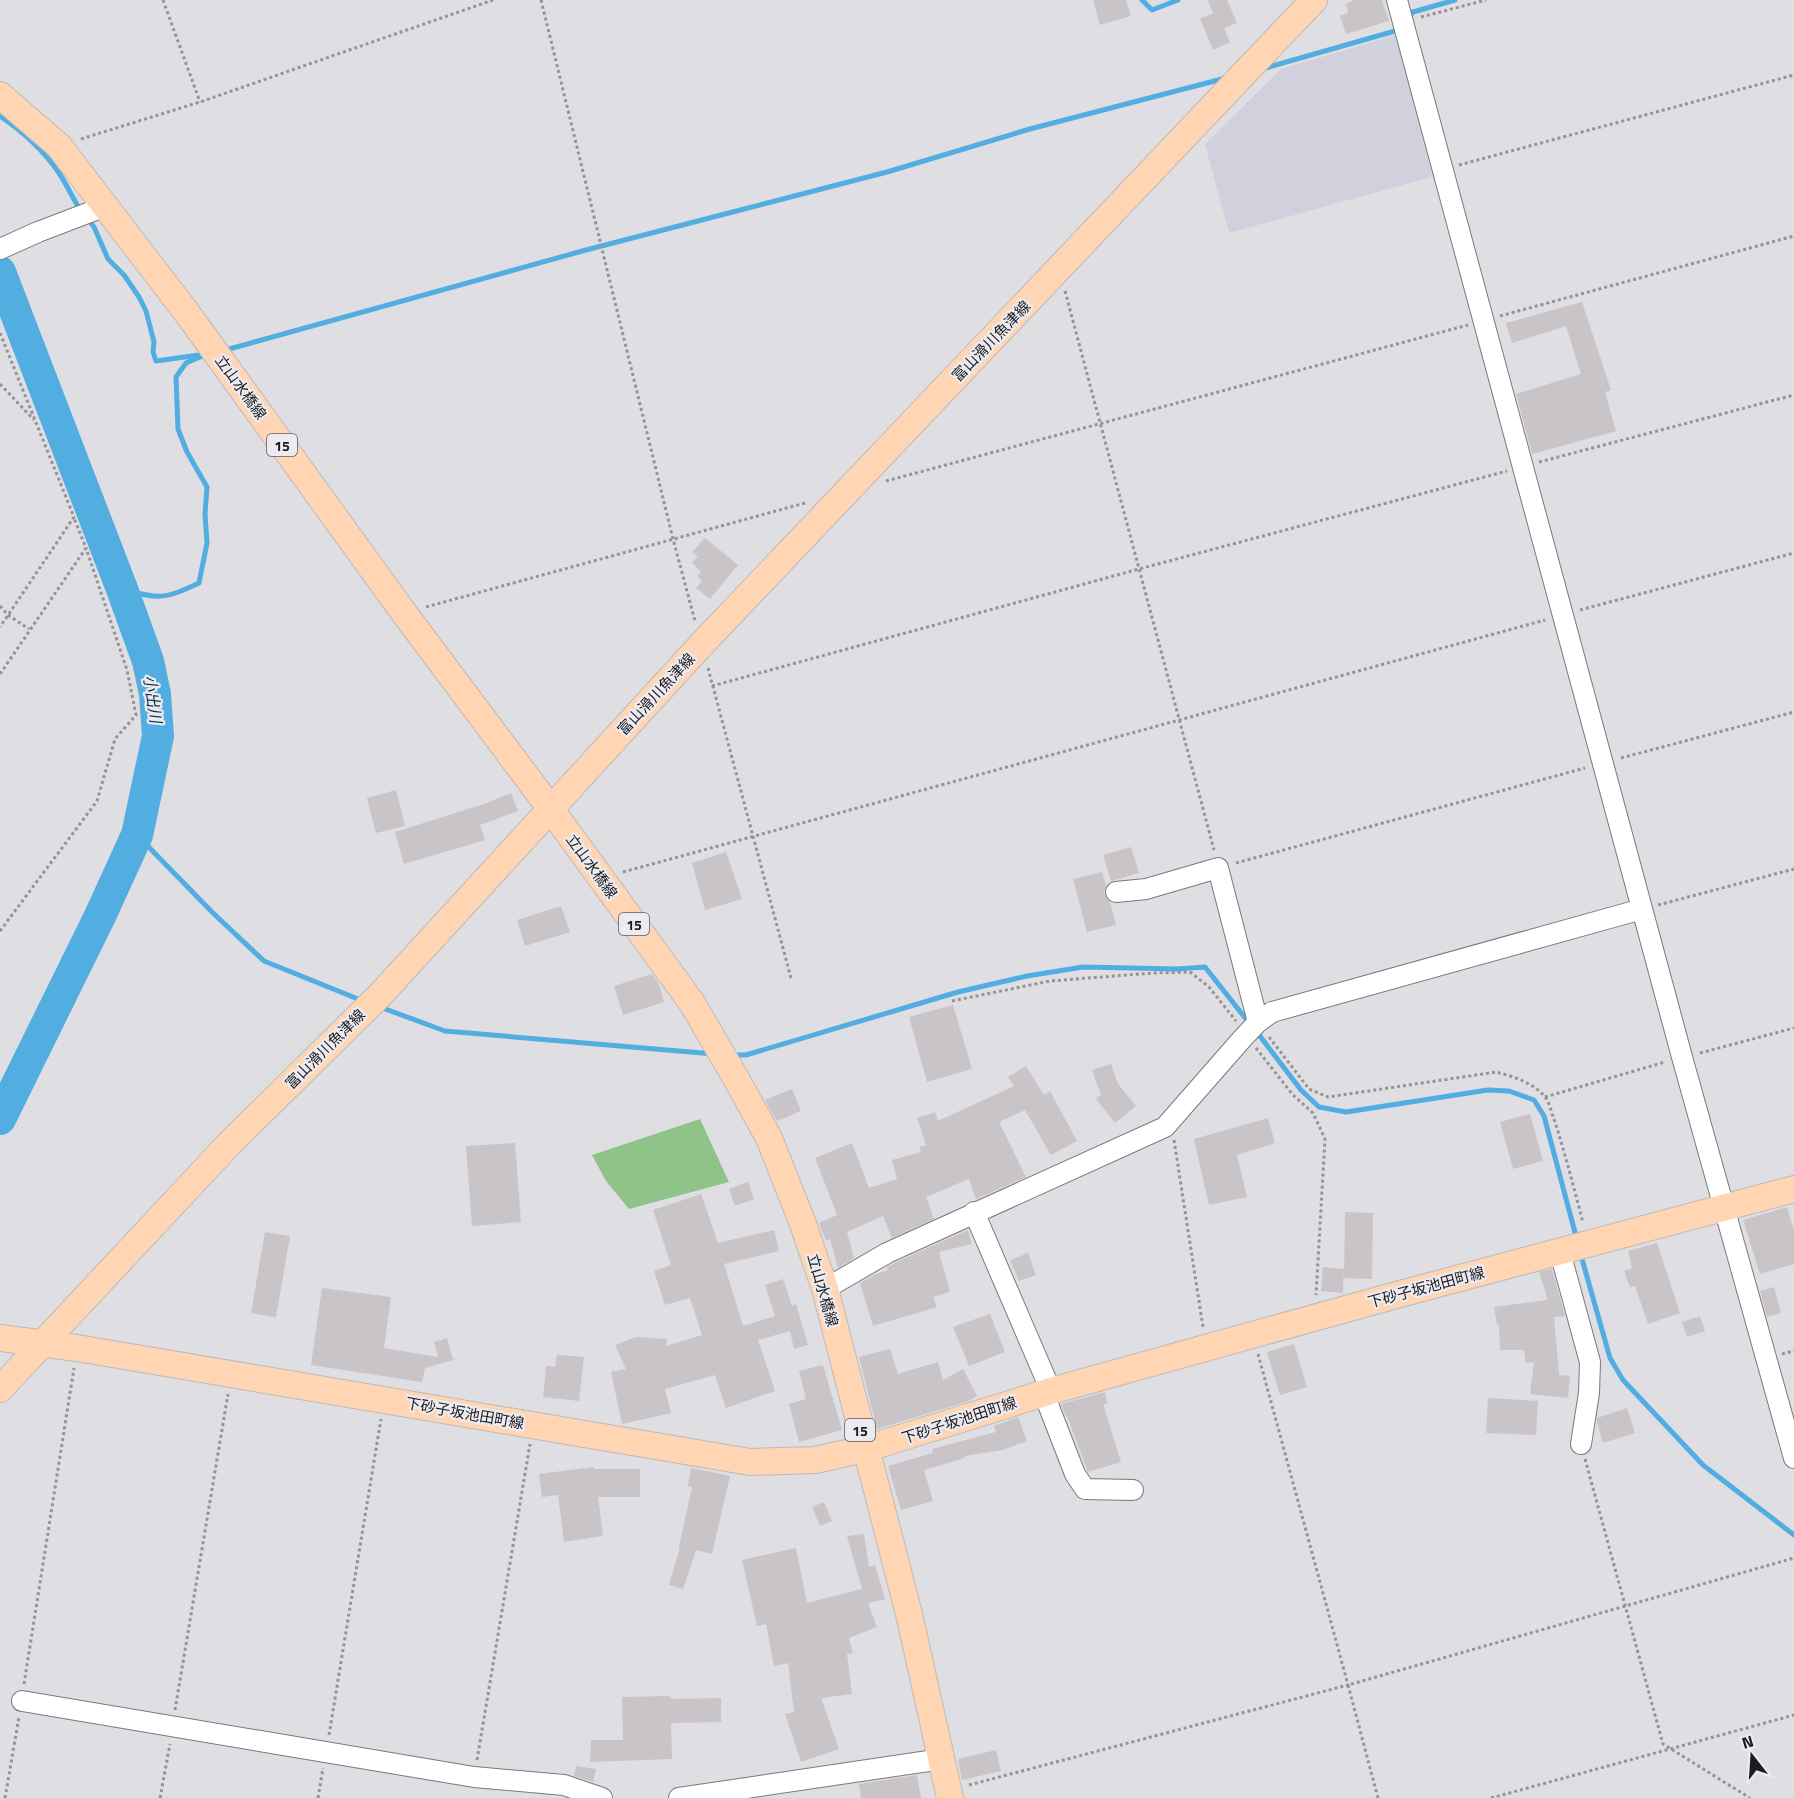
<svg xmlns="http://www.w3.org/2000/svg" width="1794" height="1798" viewBox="0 0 1794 1798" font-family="'Titillium Web','Noto Sans JP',sans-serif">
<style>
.built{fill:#d0d1dd}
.green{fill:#90c389}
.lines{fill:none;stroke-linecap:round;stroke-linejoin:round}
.stream{stroke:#52ade1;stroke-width:5}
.river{stroke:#52ade1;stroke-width:32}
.building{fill:#c9c4c7}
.minor-casing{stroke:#79797e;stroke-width:22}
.major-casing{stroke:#bbbbbc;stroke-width:28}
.path{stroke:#949498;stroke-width:3;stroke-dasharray:3 3;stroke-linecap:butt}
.minor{stroke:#fff;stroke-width:20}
.major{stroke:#ffd5b3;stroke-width:26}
.labels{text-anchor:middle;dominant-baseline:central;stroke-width:4.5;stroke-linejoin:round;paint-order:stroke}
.shield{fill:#ebebf1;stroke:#5a5a5d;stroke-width:1.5}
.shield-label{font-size:14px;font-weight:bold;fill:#1c1c1e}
.street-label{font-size:15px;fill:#1c1c1e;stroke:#ebebf1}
.water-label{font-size:16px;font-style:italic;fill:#083146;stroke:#ebebf1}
</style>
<rect width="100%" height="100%" fill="#dedee3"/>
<!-- built -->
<path class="built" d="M1396,35L1435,176L1229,233L1205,144L1281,69Z"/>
<!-- green -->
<path class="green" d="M700,1119L729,1182L629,1209L606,1181L592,1155Z"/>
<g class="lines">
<!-- stream -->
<path class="stream" d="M1142,0L1152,10L1178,0
M1407,19L1413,12L1455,0
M1262,69L1395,31L1398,28
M0,116C22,131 44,151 59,173C67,185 73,199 81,211
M87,218L94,227L108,259L124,275L139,297L146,311L154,342L153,352L156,361L199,355
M222,351L586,250L887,172L1030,129L1226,78
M122,589C159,600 165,599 199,583L207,543L205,514L207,487L187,452L178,429L176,377L186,363L207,354
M137,835L212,912L264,961L363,1001
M380,1007L445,1031L714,1054
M1256,1031L1301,1090L1319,1107L1346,1112L1488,1090L1509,1091L1534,1100L1544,1116L1577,1240
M732,1055H746L958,992L1027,976L1083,967L1177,969L1205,967L1250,1024
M1580,1252L1610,1358L1623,1380L1703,1465L1794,1535"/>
<!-- river -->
<path class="river" d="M0,272L122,589L148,661L155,694L158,736L137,835L100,916L0,1119"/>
</g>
<!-- building -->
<path class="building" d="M1093,0H1126L1131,16L1100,25Z
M1208,0H1227L1237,23L1224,28L1230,42L1213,50L1200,19L1213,13Z
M1354,0H1382L1389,21L1346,34L1340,16L1348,13L1346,4Z
M1582,302L1611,390L1605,392L1616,431L1532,454L1516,394L1581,374L1566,326L1512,343L1506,323Z
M705,538L738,565L710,599L696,588L702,581L697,576L701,572L692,562L698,557L692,552Z
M396,790L405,826L376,833L367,798Z
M511,793L518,811L480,825L485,840L404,864L395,832L484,804Z
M1131,847L1139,873L1111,881L1103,855Z
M726,852L742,899L705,910L692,863Z
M1102,872L1106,886L1104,894L1110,902L1116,925L1087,932L1073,879Z
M561,906L570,932L525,946L517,920Z
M652,974L658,982L664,1002L623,1015L614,986Z
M953,1005L972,1069L927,1082L909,1017Z
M1111,1064L1118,1084L1136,1106L1115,1123L1096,1099L1101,1095L1092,1070Z
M1026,1066L1044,1095L1050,1091L1077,1141L1051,1155L1025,1110L999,1122L1026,1177L976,1199L969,1179L926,1197L934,1219L892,1238L883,1216L847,1232L854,1258L838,1268L830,1239L826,1241L819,1223L837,1215L815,1158L852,1143L869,1188L897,1179L892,1160L921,1152L919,1147L926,1145L917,1118L935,1112L938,1121L1014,1086L1008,1077Z
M792,1089L801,1111L777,1121L765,1100Z
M1530,1114L1543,1161L1513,1169L1500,1122Z
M1268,1118L1275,1143L1237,1155L1247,1197L1209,1205L1194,1139Z
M515,1143L521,1222L472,1226L466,1146Z
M748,1182L754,1199L735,1206L729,1189Z
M701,1194L718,1243L774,1230L779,1251L724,1264L743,1326L775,1316L765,1285L783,1279L792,1306L796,1304L808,1345L794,1349L790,1331L758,1340L775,1391L726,1408L715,1375L665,1389L671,1413L622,1424L611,1372L626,1369L615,1345L636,1337L667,1339L666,1346L702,1335L690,1298L665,1305L654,1271L671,1265L653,1210Z
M1787,1207L1794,1231V1264L1760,1274L1743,1220Z
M1345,1212L1373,1213L1372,1279L1344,1278Z
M968,1230L972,1244L939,1252L950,1292L933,1297L937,1307L873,1326L860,1283L876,1274L888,1270L887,1267L892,1264Z
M265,1232L290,1236L276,1317L251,1313Z
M1657,1243L1680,1313L1648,1324L1635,1286L1630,1287L1624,1271L1632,1268L1628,1251Z
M1028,1253L1036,1275L1019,1281L1010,1260Z
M1323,1267L1344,1269L1343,1293L1321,1291Z
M1552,1269L1565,1316L1554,1317L1559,1375L1570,1376L1568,1398L1530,1394L1534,1362L1526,1363L1524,1350H1500L1499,1325H1497L1494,1307L1548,1300L1539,1272Z
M1774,1287L1781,1313L1767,1317L1760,1291Z
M322,1288L391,1297L384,1348L438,1357L434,1342L447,1338L453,1359H457L425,1368L422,1382L311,1365Z
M990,1314L1005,1352L969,1366L953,1327Z
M1700,1316L1705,1331L1687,1337L1682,1322Z
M1294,1344L1307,1387L1280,1395L1267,1352Z
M890,1349L898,1374L938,1362L943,1380L963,1369L977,1396L966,1402L877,1429L859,1357Z
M557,1355L584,1357L579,1401L543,1397L546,1366L555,1367Z
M823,1365L842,1430L799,1442L789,1404L806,1399L799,1371Z
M1105,1392L1107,1404H1103L1121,1462L1088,1472L1067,1416L1066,1417L1061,1404Z
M1488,1398L1538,1401L1536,1435L1486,1433Z
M1627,1408L1635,1433L1603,1443L1597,1422V1418Z
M1018,1417L1027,1441L1002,1450L965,1456V1458L924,1470L933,1501L901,1510L888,1466L933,1453L932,1449L996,1432L994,1426Z
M594,1467V1469H640V1497H598L603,1536L564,1542L558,1495L542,1497L539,1474Z
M691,1468L730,1476L712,1554L696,1550L683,1589L669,1585L680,1547H679L692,1487L688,1486Z
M824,1502L832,1521L820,1526L812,1507Z
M864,1534L869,1567L875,1565L885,1599L868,1603L877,1627L849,1638L853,1653L847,1654L852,1694L821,1698L839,1749L801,1762L785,1714L794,1712L788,1663L774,1666L766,1624L757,1626L742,1560L796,1548L807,1603L862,1589L847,1536Z
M670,1696L671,1699L721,1698V1722L671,1723L672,1759L590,1762L591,1740H623L622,1697Z
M996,1750L1001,1771L962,1780L958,1759Z
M576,1766L596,1769L593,1782L574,1776Z
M917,1775L921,1798H861L859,1784Z"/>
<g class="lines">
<!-- minor casing -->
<g class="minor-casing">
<path id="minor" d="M1397,0L1682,1057L1794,1458
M0,249L38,232L106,206
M1116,892L1146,889L1218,868L1258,1022
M974,1212L1051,1391
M1560,1252L1590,1362L1589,1393L1581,1444
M825,1289L887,1253L1165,1127L1242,1039L1258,1022L1272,1012L1642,909
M1044,1394L1075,1474L1085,1489L1133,1490
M22,1701L474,1777L564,1785L602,1798
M679,1798L942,1759"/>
</g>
<!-- major casing -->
<g class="major-casing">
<path id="major" d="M0,95L59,146L187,313L404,613L550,808L692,1003L734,1075L769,1138L803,1224L825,1289L909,1614L950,1798
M0,1338L77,1348L750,1462L815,1460L865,1449L1051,1391L1400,1294L1794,1189
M0,1389L228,1145L381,994L701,645L1314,0"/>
</g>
<!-- path -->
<path class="path" d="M163,0L200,102
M541,0L673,539L695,621
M1421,17L1486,0
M81,139L200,102L493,0
M1459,165L1794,75
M1065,291L1214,850
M1500,316L1794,236
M0,333L74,517L0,627
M0,384L34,420
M1539,462L1794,395
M886,481L1468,325
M0,606L8,615L29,629
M426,607L805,503
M1580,610L1794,553
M708,668L791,978
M0,674L86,548L74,518
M712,686L1139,569L1507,471
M1621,758L1794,712
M1236,863L1585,768
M623,872L1545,620
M1658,905L1794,869
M0,931L97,801L115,739L136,715L127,670L86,548
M952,1001L1050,981L1153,973L1190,972L1209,987L1236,1021
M1269,1037L1309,1089L1328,1097L1496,1072C1512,1076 1534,1083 1545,1097C1550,1103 1551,1112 1554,1119C1565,1153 1574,1188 1583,1223
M1256,1048L1293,1095L1313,1113L1325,1139L1316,1295
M1700,1053L1794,1028
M1545,1097L1665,1062
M1174,1140L1203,1327
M1782,1354L1794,1351
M1585,1459L1663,1744L1750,1798
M24,1684L74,1368
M175,1710L228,1394
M329,1735L381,1419
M477,1760L530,1444
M969,1785L1348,1685L1258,1354
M5,1798L19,1717
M160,1798L170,1744
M318,1798L323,1768
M1378,1798L1348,1685L1794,1558
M1491,1798L1794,1715"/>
<!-- minor -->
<use href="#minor" class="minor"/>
<!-- major -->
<use href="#major" class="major"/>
</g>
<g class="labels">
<!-- shield labels -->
<g class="shield">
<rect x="267" y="434" width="30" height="22" rx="4.5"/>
<rect x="619" y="913" width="30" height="22" rx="4.5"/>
<rect x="845" y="1419" width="30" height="22" rx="4.5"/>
</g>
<g class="shield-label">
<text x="282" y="445">15</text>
<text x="634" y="924">15</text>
<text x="860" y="1430">15</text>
</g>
<!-- street labels -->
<g class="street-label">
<text transform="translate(991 341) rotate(-46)">富山滑川魚津線</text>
<text transform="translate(241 387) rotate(54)">立山水橋線</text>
<text transform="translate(656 694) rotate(-47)">富山滑川魚津線</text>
<text transform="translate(592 866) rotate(54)">立山水橋線</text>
<text transform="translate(325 1049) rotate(-45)">富山滑川魚津線</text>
<text transform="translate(1426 1287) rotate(-15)">下砂子坂池田町線</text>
<text transform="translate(823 1290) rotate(74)">立山水橋線</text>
<text transform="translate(465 1413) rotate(10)">下砂子坂池田町線</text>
<text transform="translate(959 1420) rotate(-18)">下砂子坂池田町線</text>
</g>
<!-- water labels -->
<g class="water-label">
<text transform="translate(153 699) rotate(82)">小出川</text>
</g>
</g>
<!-- north arrow -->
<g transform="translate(1752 1756) rotate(343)" stroke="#ebebf1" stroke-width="4.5" paint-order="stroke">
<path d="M0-4.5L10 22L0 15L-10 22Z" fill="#1c1c1e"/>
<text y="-9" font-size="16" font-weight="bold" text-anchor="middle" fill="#1c1c1e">N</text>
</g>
</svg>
